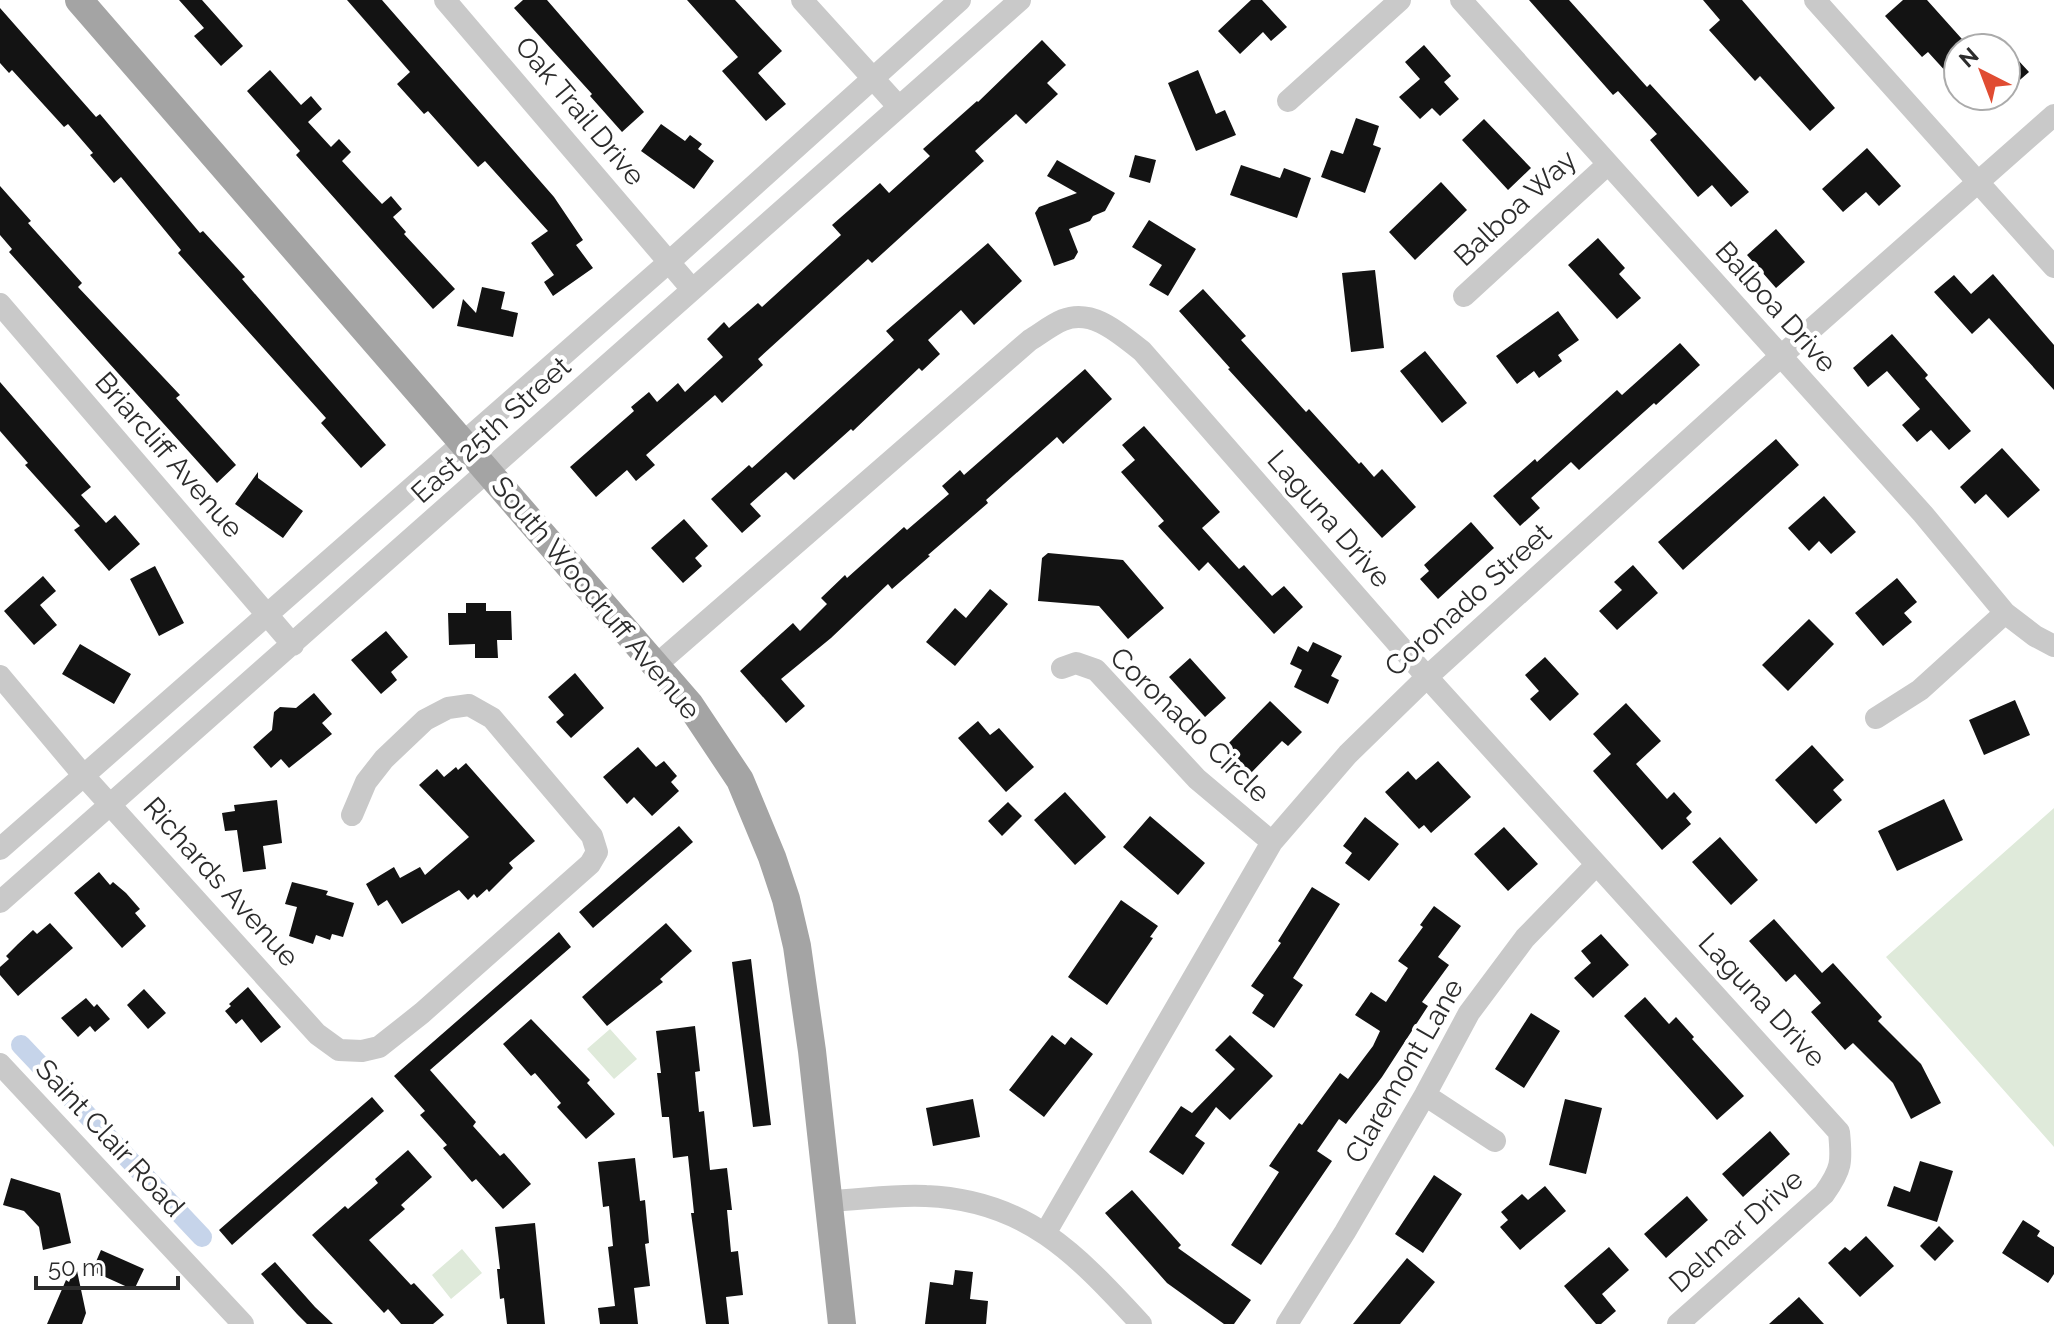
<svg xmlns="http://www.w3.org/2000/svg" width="2054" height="1324" viewBox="0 0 2054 1324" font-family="Raleway,sans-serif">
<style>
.green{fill:#dfeada}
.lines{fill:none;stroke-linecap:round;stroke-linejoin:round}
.canal{stroke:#c6d4ea;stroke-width:20}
.building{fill:#131313}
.minor{stroke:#c9c9c9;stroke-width:22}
.major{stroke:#a4a4a4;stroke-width:28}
.labels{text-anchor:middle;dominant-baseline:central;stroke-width:8;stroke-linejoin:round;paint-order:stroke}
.street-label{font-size:28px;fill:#2c2c2c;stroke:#fff}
</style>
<rect width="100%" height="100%" fill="#fff"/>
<!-- green -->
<path class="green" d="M2054,808V1147L1886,957Z
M610,1029L637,1059L614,1079L587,1049Z
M462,1249L482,1273L451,1299L432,1275Z"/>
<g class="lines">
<!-- canal -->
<path class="canal" d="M21,1045L202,1237"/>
</g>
<!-- building -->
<path class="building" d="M179,0H202L243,46L221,66L194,36L204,28Z
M347,0H382L554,197L583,240L576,245L593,268L553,296L544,282L554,275L531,243L548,231L485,161L478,167L428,111L424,114L397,84L410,72Z
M523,0H547L644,112L622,132L590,96L592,94L514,8Z
M687,0H735L782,51L758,73L786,104L766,121L722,71L738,57Z
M1251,0H1262L1287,27L1271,41L1263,32L1240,54L1218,31Z
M1529,0H1569L1647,87L1650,84L1749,192L1731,207L1712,185L1698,197L1650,140L1657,134L1618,91L1613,95Z
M1703,0H1742L1835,108L1810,131L1760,76L1755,81L1709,30L1720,20Z
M1903,0H1927L1970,48H1958V85L1928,52L1922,57L1885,16Z
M0,8L96,117L100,114L200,233L203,231L245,277L242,279L386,445L361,468L321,423L326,418L178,253L181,250L121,177L114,183L90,155L93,153L68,124L64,127L12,70L9,73L0,63Z
M1042,40L1066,65L1047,83L1058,94L1026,124L1016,114L975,151L984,161L872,263L868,259L758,359L763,365L722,403L715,395L646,455L655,465L636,481L627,470L596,497L570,467L634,411L631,407L649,392L657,402L678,383L685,392L723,357L707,339L724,322L729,328L758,303L762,307L841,235L832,225L880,183L889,193L930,156L923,149L977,101L978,102Z
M1424,45L1451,76L1444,82L1459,99L1440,116L1432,108L1420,119L1399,97L1420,79L1405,62Z
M2006,47L2029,72L2006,92Z
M270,70L301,105L311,96L322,109L308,122L331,147L339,139L351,152L342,161L365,186L382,204L391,196L402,209L393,217L406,232L404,234L455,289L433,309L296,155L300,151L247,91Z
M1198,70L1216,114L1225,110L1236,135L1196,151L1168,83Z
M1356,118L1379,126L1373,145L1381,148L1365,193L1321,177L1331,150L1343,154Z
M1484,119L1531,168L1508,190L1462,140Z
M661,124L685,141L690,135L702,144L698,149L714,161L694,189L641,151Z
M1867,148L1901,186L1879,206L1866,192L1843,212L1822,189Z
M1135,155L1156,160L1150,183L1129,177Z
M1057,160L1115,193L1105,211L1093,216L1090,221L1069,229L1078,252L1074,259L1054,266L1035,213L1039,207L1077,193L1047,176Z
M1241,165L1280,178L1284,168L1311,178L1297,218L1230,195Z
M1441,182L1467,210L1415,260L1389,232Z
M0,186L31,221L28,223L82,283L78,287L180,395L176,398L236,465L217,483L9,252L12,249L0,235Z
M1149,220L1196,249L1168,296L1149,285L1162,265L1132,247Z
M1776,229L1805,262L1776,288L1747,255Z
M1598,238L1625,268L1619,274L1641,298L1617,319L1568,265Z
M988,243L1022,281L974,325L961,310L928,340L940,354L922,371L919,368L853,431L851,429L794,480L786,472L750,504L761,516L742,533L711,499L749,465L752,468L894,340L886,331Z
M1375,270L1384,348L1351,352L1342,273Z
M1993,274L2054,345V390L1989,318L1972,334L1934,292L1954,275L1971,294Z
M482,287L505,292L501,309L518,313L513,337L457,326L463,299L476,313Z
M1203,289L1246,336L1241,340L1306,412L1309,409L1359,464L1361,462L1374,477L1382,469L1416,507L1382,538L1228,369L1230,368L1179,311Z
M1558,311L1579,340L1558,355L1562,361L1539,378L1534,371L1517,384L1496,356Z
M1892,334L1928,375L1925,378L1971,431L1949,450L1931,430L1917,442L1902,425L1920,409L1887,371L1868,387L1853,368Z
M1680,343L1700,365L1656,405L1654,403L1579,470L1571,462L1531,498L1540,508L1520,526L1493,496L1535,459L1537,462L1617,390L1622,395Z
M1425,351L1467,403L1442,423L1400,371Z
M1085,369L1112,399L1063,444L1057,437L986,500L988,503L928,555L930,556L892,589L888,584L831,638L781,679L805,706L786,723L740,671L793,623L800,631L827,604L821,598L845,575L847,578L904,527L907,530L949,494L942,486L960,470L964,475Z
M0,382L91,487L81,495L106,523L115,515L140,544L109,571L74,530L80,526L25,465L28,463L0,431Z
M1144,426L1220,512L1202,528L1239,569L1244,565L1272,596L1284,586L1303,607L1274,634L1208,562L1199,571L1158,526L1164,521L1121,472L1135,460L1122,445Z
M1776,439L1799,465L1683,570L1658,542Z
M2002,448L2040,490L2008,518L1986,494L1975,504L1960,487Z
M258,472V478L303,511L283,538L235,504Z
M1824,496L1856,532L1831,554L1819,541L1809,551L1788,528Z
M684,519L708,546L695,558L702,566L683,583L651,548Z
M1471,522L1494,548L1438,599L1420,579L1429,571L1424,565Z
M1048,553L1123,560L1164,608L1128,639L1099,606L1038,601L1042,558Z
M1633,565L1658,593L1617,630L1599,611L1622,590L1614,582Z
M155,566L184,623L159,636L130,579Z
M43,576L56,591L40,605L57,625L34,645L4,611Z
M1897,578L1917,602L1904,613L1912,622L1883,646L1855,613Z
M990,589L1008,604L955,666L926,642L955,608L966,618Z
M466,603H486V611H511L512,640H497L498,658H475V644L449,645L448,613H466Z
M1809,619L1834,644L1788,691L1762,665Z
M386,631L408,657L391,672L397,680L381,694L351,660Z
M1313,642L1342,656L1331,676L1339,680L1328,704L1294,687L1302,670L1290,664L1298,646L1308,652Z
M80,644L131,674L114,704L62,674Z
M1545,657L1579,694L1550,721L1530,699L1539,691L1525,675Z
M1190,658L1226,698L1205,717L1169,677Z
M575,673L604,708L571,738L556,722L564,715L548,697Z
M314,693L332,714L322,723L332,734L289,768L281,759L271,768L253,747L272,730L274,712L280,707L296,708Z
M2015,700L2030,735L1984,755L1969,720Z
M1270,701L1302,732L1288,746L1282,741L1249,775L1223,749Z
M1626,703L1661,741L1636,764L1667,799L1674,792L1692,812L1686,818L1691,824L1662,850L1593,771L1611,754L1593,734Z
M978,721L990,735L999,728L1034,767L1006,792L958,738Z
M1812,745L1844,780L1833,790L1842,800L1816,824L1775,780Z
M638,747L656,767L664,761L677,776L671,782L679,791L652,816L634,797L627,804L603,777Z
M1438,761L1471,797L1431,833L1424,825L1419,829L1385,792L1408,771L1416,780Z
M466,763L535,841L509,863L513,868L489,892L487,889L477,898L474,894L468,900L459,890L402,924L387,900L378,906L366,884L394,867L400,878L420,867L425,875L469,837L419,785L437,769L444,777L456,767L458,770Z
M1065,792L1106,837L1075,865L1034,820Z
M1944,799L1963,840L1897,871L1878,831Z
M277,800L282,843L263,846L266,869L243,872L237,830L225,831L222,813L235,811L234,805Z
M1008,802L1022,816L1002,836L988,821Z
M1150,816L1205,863L1178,895L1123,847Z
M1365,817L1399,844L1369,881L1345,863L1352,853L1343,846Z
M679,826L693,842L593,928L579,912Z
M1504,827L1538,864L1508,891L1474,854Z
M1720,837L1758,880L1731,905L1692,862Z
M99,872L110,885L113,882L126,893L140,909L135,913L146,926L122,948L74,893Z
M292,882L328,891L326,895L354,903L343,937L332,934L330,940L316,935L313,944L289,936L297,907L285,904Z
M1312,887L1340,904L1293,978L1303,985L1274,1028L1252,1013L1264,995L1251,986L1281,943L1278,941Z
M1121,900L1158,926L1150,937L1153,938L1107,1005L1068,977Z
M1434,906L1461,926L1438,957L1449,965L1422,1002L1428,1006L1382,1077L1346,1124L1339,1119L1317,1151L1332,1161L1261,1265L1231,1245L1279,1172L1269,1166L1299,1123L1302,1125L1340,1073L1348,1079L1373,1046L1380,1031L1355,1015L1371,992L1386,1002L1408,968L1398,961L1423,927L1420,925Z
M1774,919L1822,973L1833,963L1882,1017L1878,1021L1921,1064L1941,1103L1911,1119L1893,1083L1853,1043L1845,1050L1811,1012L1821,1003L1795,974L1786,982L1749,941Z
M50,923L73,948L18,996L0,975V967L9,959L6,956L18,944L33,930L37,934Z
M666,923L692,951L660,979L663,982L607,1026L582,997Z
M559,932L571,947L430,1070L476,1122L473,1126L500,1156L504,1153L531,1184L503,1209L476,1179L472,1182L443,1148L447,1145L420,1115L425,1111L394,1076Z
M1601,934L1629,965L1593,998L1574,978L1591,963L1581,951Z
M751,959L771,1125L753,1127L732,962Z
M248,987L281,1027L261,1043L242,1019L236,1024L225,1011L231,1006L229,1004Z
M144,989L166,1013L148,1029L127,1005Z
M1645,997L1669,1024L1676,1017L1694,1037L1692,1039L1744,1096L1717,1120L1624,1016Z
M86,998L94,1007L97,1004L110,1019L95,1032L90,1026L78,1037L61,1018Z
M1531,1013L1560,1031L1524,1088L1495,1069Z
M531,1019L590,1080L587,1083L615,1114L586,1139L557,1107L561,1103L535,1073L531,1076L503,1044Z
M695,1026L700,1071L695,1072L699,1112L704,1111L710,1170L727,1168L732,1210H727L731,1252L738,1251L743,1295L726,1297L729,1324H706L691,1213H694L688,1156L673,1158L669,1117H662L657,1073H661L656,1031Z
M1052,1035L1065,1045L1071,1037L1093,1054L1044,1117L1009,1090Z
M1230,1035L1273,1076L1230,1120L1216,1107L1195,1136L1205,1143L1183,1175L1149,1152L1181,1106L1192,1113L1235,1069L1215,1050Z
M372,1097L384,1111L232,1245L219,1230Z
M973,1099L980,1137L933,1146L926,1108Z
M1565,1099L1602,1108L1586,1174L1549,1165Z
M1770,1131L1790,1154L1743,1197L1722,1174Z
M408,1150L432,1177L401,1205L405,1209L369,1240L411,1285L414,1283L444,1315L433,1324H401L388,1309L384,1313L312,1235L345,1206L348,1209L378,1183L375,1179Z
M635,1158L640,1201L645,1200L649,1243L645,1244L650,1286L634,1288L638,1324H600L598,1308L615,1306L608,1247L613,1246L609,1206L603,1207L598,1162Z
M1920,1161L1953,1171L1937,1222L1887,1206L1894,1186L1910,1192Z
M1434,1175L1462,1194L1423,1253L1395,1234Z
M11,1178L60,1193L71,1243L43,1250L39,1227L24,1211L3,1205Z
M1545,1186L1566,1211L1520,1250L1500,1227L1508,1220L1501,1212L1522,1194L1528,1200Z
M1132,1190L1181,1245L1178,1248L1251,1300L1234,1324H1224L1167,1283L1105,1213Z
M1687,1196L1708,1220L1666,1258L1644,1234Z
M2023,1220L2040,1231L2037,1236L2054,1247V1274L2048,1283L2002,1253Z
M535,1223L545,1324H507L504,1298L500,1299L497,1269H500L495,1227Z
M1939,1226L1954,1241L1935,1261L1920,1246Z
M1866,1236L1894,1266L1860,1297L1828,1263L1845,1247L1850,1251Z
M1609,1247L1629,1270L1602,1294L1616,1311L1601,1324H1596L1564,1286Z
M101,1250L144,1269L134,1290L92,1271Z
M1407,1258L1435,1282L1400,1324H1353Z
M275,1262L315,1307L333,1324H307L297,1314L261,1274Z
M76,1266L86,1313L82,1324H47L66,1280L69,1282Z
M955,1270L973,1272L970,1299L988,1301L986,1324H925L930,1282L953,1285Z
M1799,1297L1824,1324H1769Z"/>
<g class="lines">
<!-- minor -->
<path class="minor" d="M445,0L691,288
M802,0L898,106
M1461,0L1923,514L2005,613L2035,636L2054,646
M1815,0L2054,267
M1288,101L1400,0
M1464,296L1607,165
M0,304L293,645
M655,666L1030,340C1040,334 1051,325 1063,320C1093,308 1120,334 1142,351L1427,677L1839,1132C1842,1162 1842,1169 1824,1194L1678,1324
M1062,668L1076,663L1096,670L1197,779L1272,842
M0,676L84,776L317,1034L339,1050L362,1051L379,1047L422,1013L590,864L597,852L592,836L492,718L469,705L448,708L425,720L384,759L366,782L352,815
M1876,718L1920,690L2005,613
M0,849L669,262L960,0
M0,902L1020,0
M0,1064L243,1324
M1425,1095L1495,1141
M828,1201C860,1200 894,1194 926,1196C1027,1200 1077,1255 1141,1324
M1046,1232L1272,842L1348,754L1427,677L1780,357L2054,115
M1287,1324L1345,1232L1425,1095L1469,1013L1525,938L1596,865"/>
<!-- major -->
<path class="major" d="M79,0L690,705L740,780L772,857L786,899L797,946L812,1051L842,1324"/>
</g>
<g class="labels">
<!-- street labels -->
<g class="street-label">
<text transform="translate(580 111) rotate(50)">Oak Trail Drive</text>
<text transform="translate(1515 208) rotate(-43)">Balboa Way</text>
<text transform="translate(1776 307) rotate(48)">Balboa Drive</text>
<text transform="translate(491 430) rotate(-42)">East 25th Street</text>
<text transform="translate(169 455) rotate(49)">Briarcliff Avenue</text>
<text transform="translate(1329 519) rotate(49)">Laguna Drive</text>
<text transform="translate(596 598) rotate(50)">South Woodruff Avenue</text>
<text transform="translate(1468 600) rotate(-42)">Coronado Street</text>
<text transform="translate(1190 725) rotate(44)">Coronado Circle</text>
<text transform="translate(221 882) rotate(48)">Richards Avenue</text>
<text transform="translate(1762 1000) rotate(47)">Laguna Drive</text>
<text transform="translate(1404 1071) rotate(-60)">Claremont Lane</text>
<text transform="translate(110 1138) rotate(47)">Saint Clair Road</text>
<text transform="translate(1736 1231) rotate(-42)">Delmar Drive</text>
</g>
</g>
<!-- north arrow -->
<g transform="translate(1982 72) rotate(318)"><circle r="38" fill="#ffffff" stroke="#ababab" stroke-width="2"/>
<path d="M0-6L14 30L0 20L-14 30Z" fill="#e04c32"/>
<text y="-12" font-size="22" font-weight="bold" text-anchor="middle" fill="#2c2c2c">N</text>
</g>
<!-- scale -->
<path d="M36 1276v12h142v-12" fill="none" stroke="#2c2c2c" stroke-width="4"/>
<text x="48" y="1276" font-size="24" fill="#2c2c2c" stroke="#ffffff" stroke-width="6" paint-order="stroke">50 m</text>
</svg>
